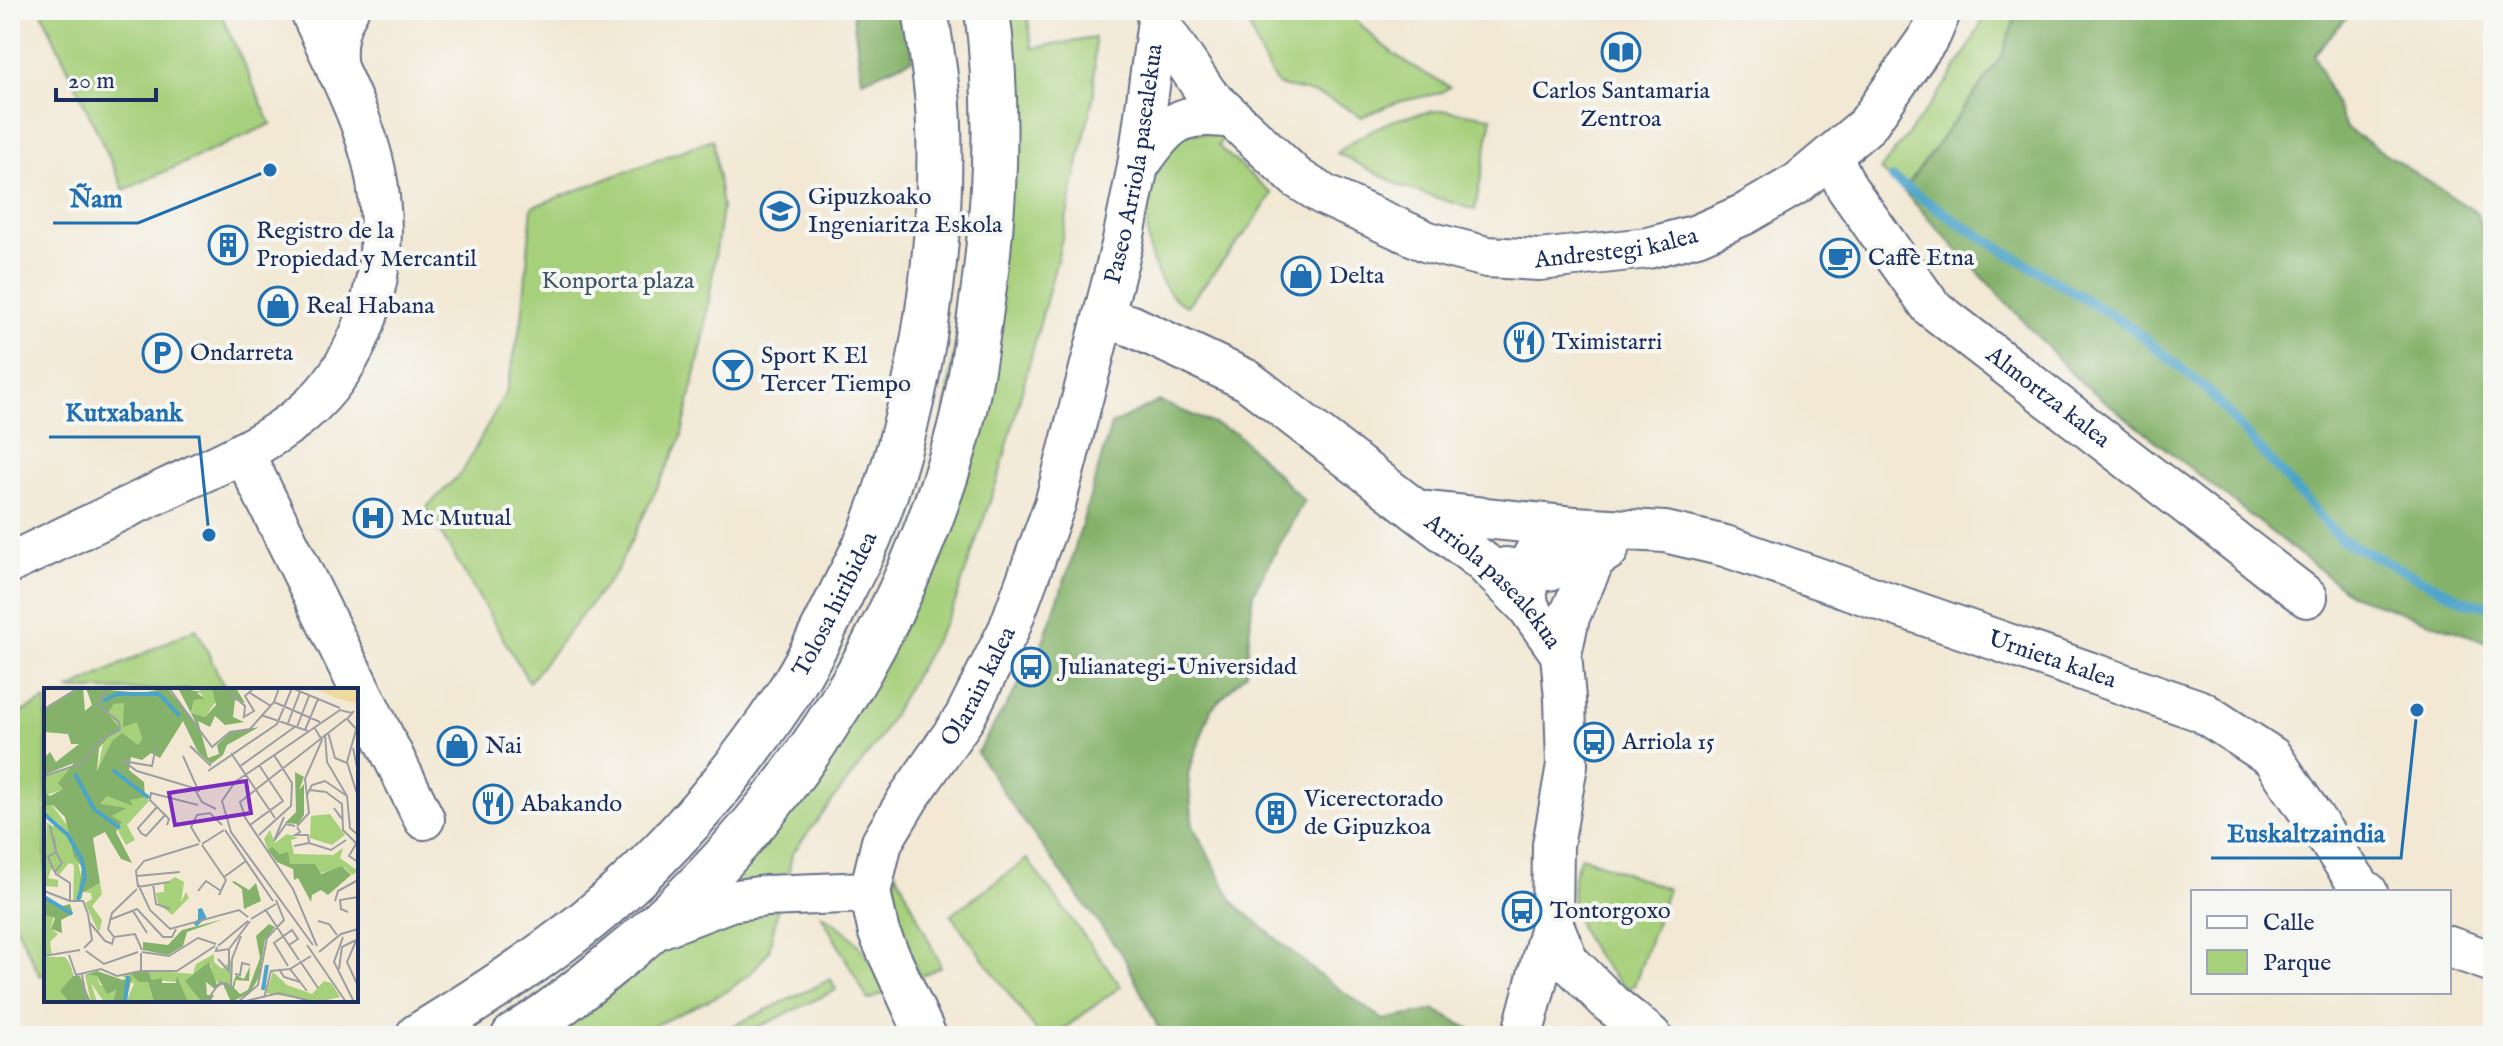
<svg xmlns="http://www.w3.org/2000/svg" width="2503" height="1046" viewBox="0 0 2503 1046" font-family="'IM FELL English',serif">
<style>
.green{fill:#a7d07b;stroke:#61806c;stroke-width:2}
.forest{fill:#85b26b;stroke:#507064;stroke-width:2}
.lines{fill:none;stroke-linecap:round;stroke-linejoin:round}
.stream{stroke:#4da4ca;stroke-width:10}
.minor-casing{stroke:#667087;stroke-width:44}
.secondary-casing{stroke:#667087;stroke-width:48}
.minor{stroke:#fff;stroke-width:40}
.secondary{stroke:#fff;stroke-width:44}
.labels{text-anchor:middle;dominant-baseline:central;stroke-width:8;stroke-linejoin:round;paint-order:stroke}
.poi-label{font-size:24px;fill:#1b2f5e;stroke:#f6f6f2;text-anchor:start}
.street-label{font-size:24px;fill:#1b2f5e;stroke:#f6f6f2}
.park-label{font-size:24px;fill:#3e5765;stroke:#f6f6f2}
.inset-river{fill:none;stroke:#4da4ca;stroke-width:4}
.inset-road{fill:none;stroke:#9c9ea4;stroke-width:2}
.view{fill:#7b2cbf;fill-opacity:0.15;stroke:#7b2cbf;stroke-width:4}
.inset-edge{fill:none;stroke:#1b2f5e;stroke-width:4}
.leader{fill:none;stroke:#1f6fb2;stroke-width:3}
.callout-dot{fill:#1f6fb2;stroke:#f6f6f2;stroke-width:3}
.callout-label{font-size:26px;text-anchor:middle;font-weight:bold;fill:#1f6fb2;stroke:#f6f6f2;stroke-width:8;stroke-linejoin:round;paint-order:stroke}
</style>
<rect width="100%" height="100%" fill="#f6f6f2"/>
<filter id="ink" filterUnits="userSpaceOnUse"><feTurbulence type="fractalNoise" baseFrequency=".0125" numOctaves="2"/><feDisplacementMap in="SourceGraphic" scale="16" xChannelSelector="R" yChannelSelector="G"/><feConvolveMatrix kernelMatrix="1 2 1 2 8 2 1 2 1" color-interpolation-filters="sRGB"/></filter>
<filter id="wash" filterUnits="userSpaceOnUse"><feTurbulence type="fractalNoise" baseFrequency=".006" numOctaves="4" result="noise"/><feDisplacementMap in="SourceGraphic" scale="32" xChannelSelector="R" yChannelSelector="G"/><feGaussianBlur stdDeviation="1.8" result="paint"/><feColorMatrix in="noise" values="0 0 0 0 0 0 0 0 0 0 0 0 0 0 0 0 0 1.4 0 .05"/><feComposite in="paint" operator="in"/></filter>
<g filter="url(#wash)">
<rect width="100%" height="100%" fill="#f2e8d3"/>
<!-- green -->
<path class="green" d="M41,10H219L271,124L124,190Z
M1005,10H1027L1032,48L1095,38L1094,94L1058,256L1001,469L953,608L878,741L792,854L787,883L718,890L917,601Z
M1245,10H1348C1377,46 1409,66 1450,87L1440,93L1398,102L1361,117C1335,99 1310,90 1278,86C1263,62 1251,37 1245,10Z
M1986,10H2018L2002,56L1903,191L1880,170C1915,124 1967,64 1986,10Z
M1444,110L1492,117L1475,210L1403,187L1337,153C1373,125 1399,115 1444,110Z
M1226,133L1218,146L1272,194L1252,225L1187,306C1175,302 1168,291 1161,280C1143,250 1143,199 1159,166C1165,155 1172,145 1178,134Z
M713,139L722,208L704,336L681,439L616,572L529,682L426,508L463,471L506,392L522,320L532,207Z
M196,628L226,690H68Z
M46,700V973L40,976L10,913V718Z
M1581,856L1668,889L1634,986L1625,988C1597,960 1567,924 1573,881C1574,873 1578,864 1581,856Z
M1027,859L1121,986L1054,1036H1040L951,915Z
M896,871L941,966L920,977C902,938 891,915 896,871Z
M778,907L769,951L750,974L726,992L632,1036H547L675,939Z
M821,914C861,939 865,952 887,992L868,1000Z
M831,979L836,990L740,1036H712Z"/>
<!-- forest -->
<path class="forest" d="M852,10H907L913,59L862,80Z
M2018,10H2353L2314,55L2346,128L2477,213L2493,265V644L2350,594L2077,379L1903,191L2002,56Z
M1159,401L1236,433L1304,501L1253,593L1246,673L1211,709L1188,774L1193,826L1234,903L1318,974L1384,1020L1435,1010L1470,1029L1471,1036H1162L1125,959L1019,815L977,753L1039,652L1069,568L1111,425Z"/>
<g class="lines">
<!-- stream -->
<path class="stream" d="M1892,178L1959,223L2132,328L2206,389L2340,539L2469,603L2493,606"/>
</g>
</g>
<g filter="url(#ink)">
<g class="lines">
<!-- minor casing -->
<g class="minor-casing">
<g id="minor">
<path id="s1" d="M1158,21L1207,94L1297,178L1324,195L1428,242L1487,257L1539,260L1648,248L1697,235L1745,214L1798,183L1867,125L1931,34L1941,10"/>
<path d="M337,70C334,48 336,29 348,10"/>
<path id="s2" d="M1832,157L1847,188L1931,307L2307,597"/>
<path d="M1138,166C1168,125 1177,110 1232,118"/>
<path id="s3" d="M1105,318L1132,326L1247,380L1483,562L1528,607L1561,654L1565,699L1567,765L1553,845L1552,922L1568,961L1611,1004L1651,1036"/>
<path d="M243,452L424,819"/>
<path d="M1417,511L1574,527L1595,558C1565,568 1538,575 1506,568"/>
<path d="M10,563C63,538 116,513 168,488C213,467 262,447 301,415C364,363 388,276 379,197C373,132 336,69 310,10"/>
<path id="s4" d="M1528,607L1525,572L1539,545L1574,527L1665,532L1725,546L2201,711L2272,757L2361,888L2367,892"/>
<path d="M1561,654L1569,617L1595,558L1608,550"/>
<path d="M654,930L730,901L766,896L870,892"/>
<path d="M2449,947L2493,962"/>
<path id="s5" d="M926,1036L879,933L870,892L882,842L909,797L965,717L1009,629L1055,504L1122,245L1138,166L1158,21L1156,10"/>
<path d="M1522,1036L1552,922"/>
</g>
</g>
<!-- secondary casing -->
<g class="secondary-casing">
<g id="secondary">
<path id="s6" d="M418,1036C485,995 560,947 618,894C681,837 738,769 785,698C807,664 825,627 843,590C852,572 862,554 870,535C919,411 943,259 939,126C938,87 931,48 925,10"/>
<path d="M514,1036C549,1015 580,990 611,964C777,831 897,646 956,442C970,393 977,338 984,287C996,195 999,103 987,10"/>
</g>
</g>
<!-- minor -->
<use href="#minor" class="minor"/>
<!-- secondary -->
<use href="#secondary" class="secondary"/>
</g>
</g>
<!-- icons -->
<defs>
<g id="library-ring" transform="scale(2)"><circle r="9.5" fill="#f6f6f2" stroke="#1f6fb2" stroke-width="1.5"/><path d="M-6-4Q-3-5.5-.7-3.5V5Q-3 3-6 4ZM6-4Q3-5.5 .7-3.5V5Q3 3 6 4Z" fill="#1f6fb2"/></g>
<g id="university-ring" transform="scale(2)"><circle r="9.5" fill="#f6f6f2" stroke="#1f6fb2" stroke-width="1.5"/><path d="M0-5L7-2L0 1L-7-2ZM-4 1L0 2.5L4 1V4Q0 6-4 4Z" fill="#1f6fb2"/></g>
<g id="building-ring" transform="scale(2)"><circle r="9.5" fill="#f6f6f2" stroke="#1f6fb2" stroke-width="1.5"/><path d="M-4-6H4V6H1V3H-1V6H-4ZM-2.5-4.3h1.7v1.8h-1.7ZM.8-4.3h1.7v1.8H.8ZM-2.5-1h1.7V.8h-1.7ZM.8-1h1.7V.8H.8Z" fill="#1f6fb2"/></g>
<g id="cafe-ring" transform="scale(2)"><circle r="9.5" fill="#f6f6f2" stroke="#1f6fb2" stroke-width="1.5"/><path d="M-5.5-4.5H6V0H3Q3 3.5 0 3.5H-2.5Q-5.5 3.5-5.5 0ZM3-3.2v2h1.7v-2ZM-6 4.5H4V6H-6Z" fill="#1f6fb2"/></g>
<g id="shop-ring" transform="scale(2)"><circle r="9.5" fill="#f6f6f2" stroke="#1f6fb2" stroke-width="1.5"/><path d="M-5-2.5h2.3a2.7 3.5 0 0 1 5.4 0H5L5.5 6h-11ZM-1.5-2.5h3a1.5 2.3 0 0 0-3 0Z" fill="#1f6fb2"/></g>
<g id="restaurant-ring" transform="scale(2)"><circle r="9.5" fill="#f6f6f2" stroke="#1f6fb2" stroke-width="1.5"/><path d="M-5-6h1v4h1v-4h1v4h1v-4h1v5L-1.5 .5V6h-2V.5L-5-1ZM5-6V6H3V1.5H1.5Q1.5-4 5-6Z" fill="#1f6fb2"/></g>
<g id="parking-ring" transform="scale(2)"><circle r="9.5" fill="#f6f6f2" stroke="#1f6fb2" stroke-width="1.5"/><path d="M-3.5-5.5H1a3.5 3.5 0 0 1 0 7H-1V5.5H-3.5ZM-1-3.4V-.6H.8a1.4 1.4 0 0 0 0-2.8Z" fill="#1f6fb2"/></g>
<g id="bar-ring" transform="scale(2)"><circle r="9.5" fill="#f6f6f2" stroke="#1f6fb2" stroke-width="1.5"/><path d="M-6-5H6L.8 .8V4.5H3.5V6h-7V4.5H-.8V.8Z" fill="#1f6fb2"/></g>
<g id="hospital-ring" transform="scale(2)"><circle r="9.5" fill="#f6f6f2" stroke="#1f6fb2" stroke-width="1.5"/><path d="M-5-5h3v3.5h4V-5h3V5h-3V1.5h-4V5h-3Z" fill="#1f6fb2"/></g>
<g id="bus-ring" transform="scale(2)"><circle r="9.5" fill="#f6f6f2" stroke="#1f6fb2" stroke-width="1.5"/><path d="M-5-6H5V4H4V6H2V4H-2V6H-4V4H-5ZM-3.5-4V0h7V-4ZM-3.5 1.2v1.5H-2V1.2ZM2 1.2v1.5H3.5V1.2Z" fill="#1f6fb2"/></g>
</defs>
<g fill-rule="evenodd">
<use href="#library-ring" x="1621" y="52"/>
<use href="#university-ring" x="780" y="211"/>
<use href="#building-ring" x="228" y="245"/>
<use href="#cafe-ring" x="1840" y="258"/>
<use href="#shop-ring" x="1301" y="276"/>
<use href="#shop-ring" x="278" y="306"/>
<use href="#restaurant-ring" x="1524" y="342"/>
<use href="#parking-ring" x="162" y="353"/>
<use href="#bar-ring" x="733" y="370"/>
<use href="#hospital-ring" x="373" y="518"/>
<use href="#bus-ring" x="1031" y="667"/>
<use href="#bus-ring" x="1594" y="742"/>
<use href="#shop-ring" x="457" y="746"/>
<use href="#restaurant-ring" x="493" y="804"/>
<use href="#building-ring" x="1276" y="813"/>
<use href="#bus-ring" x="1522" y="911"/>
</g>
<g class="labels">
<!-- poi labels -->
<g class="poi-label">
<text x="1621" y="91" text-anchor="middle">Carlos Santamaria<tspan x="1621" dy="28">Zentroa</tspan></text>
<text x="808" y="197">Gipuzkoako<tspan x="808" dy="28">Ingeniaritza Eskola</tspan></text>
<text x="256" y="231">Registro de la<tspan x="256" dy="28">Propiedad y Mercantil</tspan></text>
<text x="1868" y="258">Caffè Etna</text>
<text x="1329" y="276">Delta</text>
<text x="306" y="306">Real Habana</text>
<text x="1552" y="342">Tximistarri</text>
<text x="190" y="353">Ondarreta</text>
<text x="761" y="356">Sport K El<tspan x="761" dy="28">Tercer Tiempo</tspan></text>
<text x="401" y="518">Mc Mutual</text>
<text x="1059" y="667">Julianategi-Universidad</text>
<text x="1622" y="742">Arriola 15</text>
<text x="485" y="746">Nai</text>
<text x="1304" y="799">Vicerectorado<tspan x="1304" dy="28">de Gipuzkoa</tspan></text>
<text x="521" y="804">Abakando</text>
<text x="1550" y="911">Tontorgoxo</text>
</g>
<!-- street labels -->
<g class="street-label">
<text stroke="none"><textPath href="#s5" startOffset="938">Paseo Arriola pasealekua</textPath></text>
<text stroke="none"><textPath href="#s1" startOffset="548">Andrestegi kalea</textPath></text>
<text stroke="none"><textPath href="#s2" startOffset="328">Almortza kalea</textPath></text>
<text stroke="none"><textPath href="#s3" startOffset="474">Arriola pasealekua</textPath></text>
<text stroke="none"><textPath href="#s6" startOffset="610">Tolosa hiribidea</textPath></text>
<text stroke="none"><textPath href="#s4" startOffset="604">Urnieta kalea</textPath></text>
<text stroke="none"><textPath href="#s5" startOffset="390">Olarain kalea</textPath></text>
</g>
<!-- park labels -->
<g class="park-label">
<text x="618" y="281">Konporta plaza</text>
</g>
</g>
<!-- overview -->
<g transform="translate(44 688)">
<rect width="314" height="314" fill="#f2e8d3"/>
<path d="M154,0H168L173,12L161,29L147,25L150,12L160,11ZM80,14V38L93,33L98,51L94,58L74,50L68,53L53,86L65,25L70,16ZM30,77L15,95L20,101L0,108V88ZM63,108L101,109L105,113L83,137L91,152L82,157L74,143L78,134L67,128L83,120L57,117ZM8,117L28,144L40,204L56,195L58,206L48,218L58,232L55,245L41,215L48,211L47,205L39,204L38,211L29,214L30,177L25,175L15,187L8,179L4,190L14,192V199L0,198L3,134L8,138L17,137L0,126V118ZM286,126L301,147L288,157L266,150L267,128ZM226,142L231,155L243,146L254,150L247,152L250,166L289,167L299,160L296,170L314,183L308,187L300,179L273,186L271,177L246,176L238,166L224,162L220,151ZM131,189L140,194L137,214L142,204L145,210L128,227L114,215L112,205L120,204V196ZM10,225L7,241L14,246L6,254L8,267H0V226ZM170,266V274L178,281L187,272V298L170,293L167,276L155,286L156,312L144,314L134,294L108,292L104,282L149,286L152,276ZM0,269H21L26,276L31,292L20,307L25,314H0ZM229,284L243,297L268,306L280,293L287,295L296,309L274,314L222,305ZM86,285L104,294L110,314H82L90,296L78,288ZM41,287L53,288L56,297L72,302L69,314H60L47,295L53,314H47Z" fill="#a7d07b"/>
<path d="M35,0H39L41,23L48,17L42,0L98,5L123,0L152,35L134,0L158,4L153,5L161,11L150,12L147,25L161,29L172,17L168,0H192L201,15L191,12L189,29L200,34L181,37L171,28L166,39L154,33L164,70L175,66L173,57L187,44L215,39L183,57L179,67L167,76L154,64L139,33L116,70L107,65L98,72L87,69L85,82L100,94L101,109L86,112L89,118L63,108L57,116L83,120L68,128L78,134L72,144L88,175L77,171L61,144L49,150L56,195L40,204L35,200L38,179L30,169L21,129L9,117L0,118V104L6,108L19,101L14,95L30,75L0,87V70L6,64L12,74L35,56H27L24,46L0,44V22ZM80,15L79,39L93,34L98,51L94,57L78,45L68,53L53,83L55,60L66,47L53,55L76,41L64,26L70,16ZM251,84L260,89L255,102L260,96V127L254,136L241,135L252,124ZM228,159L236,166L244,164L246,176H271L277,186L298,178L307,187L284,207L277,202L268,207L267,214L254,190L250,192L249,181L233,174L224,162ZM188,194L190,193L205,202L212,195L217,213L200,221L198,201ZM0,208L18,218L26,216L29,226L17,232L18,245L7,241L11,230L0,226ZM180,231L143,244L139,258L124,267L99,262V254L124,257L138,242ZM225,236L231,239L221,252L215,289L206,305L187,314L179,296L171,301L162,294L163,307H170L166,314H150L156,312L141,293L165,274L173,297L182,294L188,299L192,287L200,291L206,278L205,293L192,292L190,300L196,306L204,302L216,270L212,248ZM104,282L108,292L118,290V295H132L133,288L144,314H110L104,294H95L86,285ZM53,283L79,292L88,289L82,314H69L72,302L63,306L53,288L41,287ZM29,288H36L47,314H25L16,303Z" fill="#85b26b" fill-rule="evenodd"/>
<path d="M270,0H313L314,16L292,10Z" fill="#eeda9e"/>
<path class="inset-river" d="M59,13L73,6H115L136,28M69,82L105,110M31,86L50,121L76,140M0,126L24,147L38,172L41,189L34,212M0,209L28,226M156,221L160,229L151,237L156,232ZM219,302L223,277M81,314L84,288"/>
<path class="inset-road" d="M125,0L168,59L186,44L206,41L230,14L235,0M184,3L201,18L200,29L210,23L201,8L208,2M206,5L227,18M230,14L276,34M0,21L34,0M310,23L303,31L314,43M217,27L264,43M244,35L256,4M253,39L265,8M261,42L274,11M312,42L303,74L314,109M284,44L291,70L303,75M112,59L108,78L79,73L93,83L150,100L158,114L172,121M309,60L314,84M151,62L146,58L167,78M187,65L231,130M139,68L155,104M195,79L252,38M164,83L233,36L248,0L296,20M0,88L39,75L56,52L76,42L75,34L54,17L63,0M266,102L282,104L298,116L299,142L314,157M263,107L268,97L281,93L303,108L283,74L281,46M303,108L306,140L314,147M113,119L94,140L97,145L102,148L122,126M200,128L249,201L273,258M240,129L230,153L242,136L251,138M297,130L290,120L299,132M202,131L196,114L302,31M123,137L125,131L106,112L107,105L154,117M206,137L239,113L215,77M6,138L12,164L10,151M253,138L265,125L261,91L278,52L270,39M253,139L256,144L251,147H264L265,155M181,142L229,213M215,147L247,118L248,95L230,67M156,154L147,139L153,127L166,125L178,137M158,156L180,142M312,156L305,168L314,174M158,157L182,192L175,207M250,158L265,155L287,162L302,152M11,184L18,175L12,164L4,169L9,181L11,184L12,186L26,195V213H39L44,226L48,252L40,260M93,188L136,184M180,189L202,173M94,196L106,222L126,241L195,222L204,229M109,196L112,216L126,221M94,199L92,183L100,173L155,156M94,199L125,194M93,201L68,225L64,241L70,249L91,246L98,262M0,203L26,213M154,203L162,193L177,203M291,213L294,203L314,192M221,221L255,272M89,223L103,245M304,224L297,221L296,212L314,209M207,231L232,216M65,232L93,221L119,249H128L132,241M274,233L285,236L293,247M46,235L61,253L68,256L70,249M299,249L290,274L310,314M312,253L303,274L314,298M263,257L302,314M269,257L187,144L178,113L191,94L296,22L308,25M174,258L204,233M173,259L172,263L185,261L206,233M42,263L60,276L94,264M98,264L125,268L154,250L172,256M275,264L297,246L314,241M25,267L32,287L57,281L73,288L97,283V265M0,268L36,262M174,271L185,283V261M256,273L274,300M244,278L230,255L248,242L254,251L245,257M235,281L240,289L256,294M246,281L263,303M295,281L298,259L312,252M97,283H133L171,258M191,286L196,287L198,275L206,277M38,287L43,314M220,310L227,283L246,281L267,268M202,313L235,305L270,314M162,314L176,294L187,299L188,271L197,248M194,314L214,297L223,250L240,232L232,212"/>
<path class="view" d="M202,93L207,125L131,137L125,105Z"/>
<rect width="314" height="314" class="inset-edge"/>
</g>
<!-- callouts -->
<path class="leader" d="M270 170L138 223H53M209 535L199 437H49M2417 710L2401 858H2211"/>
<g class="callout-dot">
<circle cx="270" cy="170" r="8"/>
<circle cx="209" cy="535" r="8"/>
<circle cx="2417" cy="710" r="8"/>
</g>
<g class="callout-label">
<text x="96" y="207">Ñam</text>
<text x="124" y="421">Kutxabank</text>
<text x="2306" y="842">Euskaltzaindia</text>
</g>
<!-- margin -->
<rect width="2503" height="1046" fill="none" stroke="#f6f6f2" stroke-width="40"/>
<!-- legend -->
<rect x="2191" y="890" width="260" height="104" fill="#f6f6f2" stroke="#9ea6b7" stroke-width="2"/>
<rect x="2207" y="916" width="40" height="12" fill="#ffffff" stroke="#9ea6b7" stroke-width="2"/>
<text x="2263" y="930" font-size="24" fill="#1b2f5e">Calle</text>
<rect x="2207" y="950" width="40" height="24" fill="#a7d07b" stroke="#9ea6b7" stroke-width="2"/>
<text x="2263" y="970" font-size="24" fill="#1b2f5e">Parque</text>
<!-- scale -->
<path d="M56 88v12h100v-12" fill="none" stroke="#1b2f5e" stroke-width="4"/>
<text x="68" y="88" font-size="24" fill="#1b2f5e" stroke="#f6f6f2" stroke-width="6" paint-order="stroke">20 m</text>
</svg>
